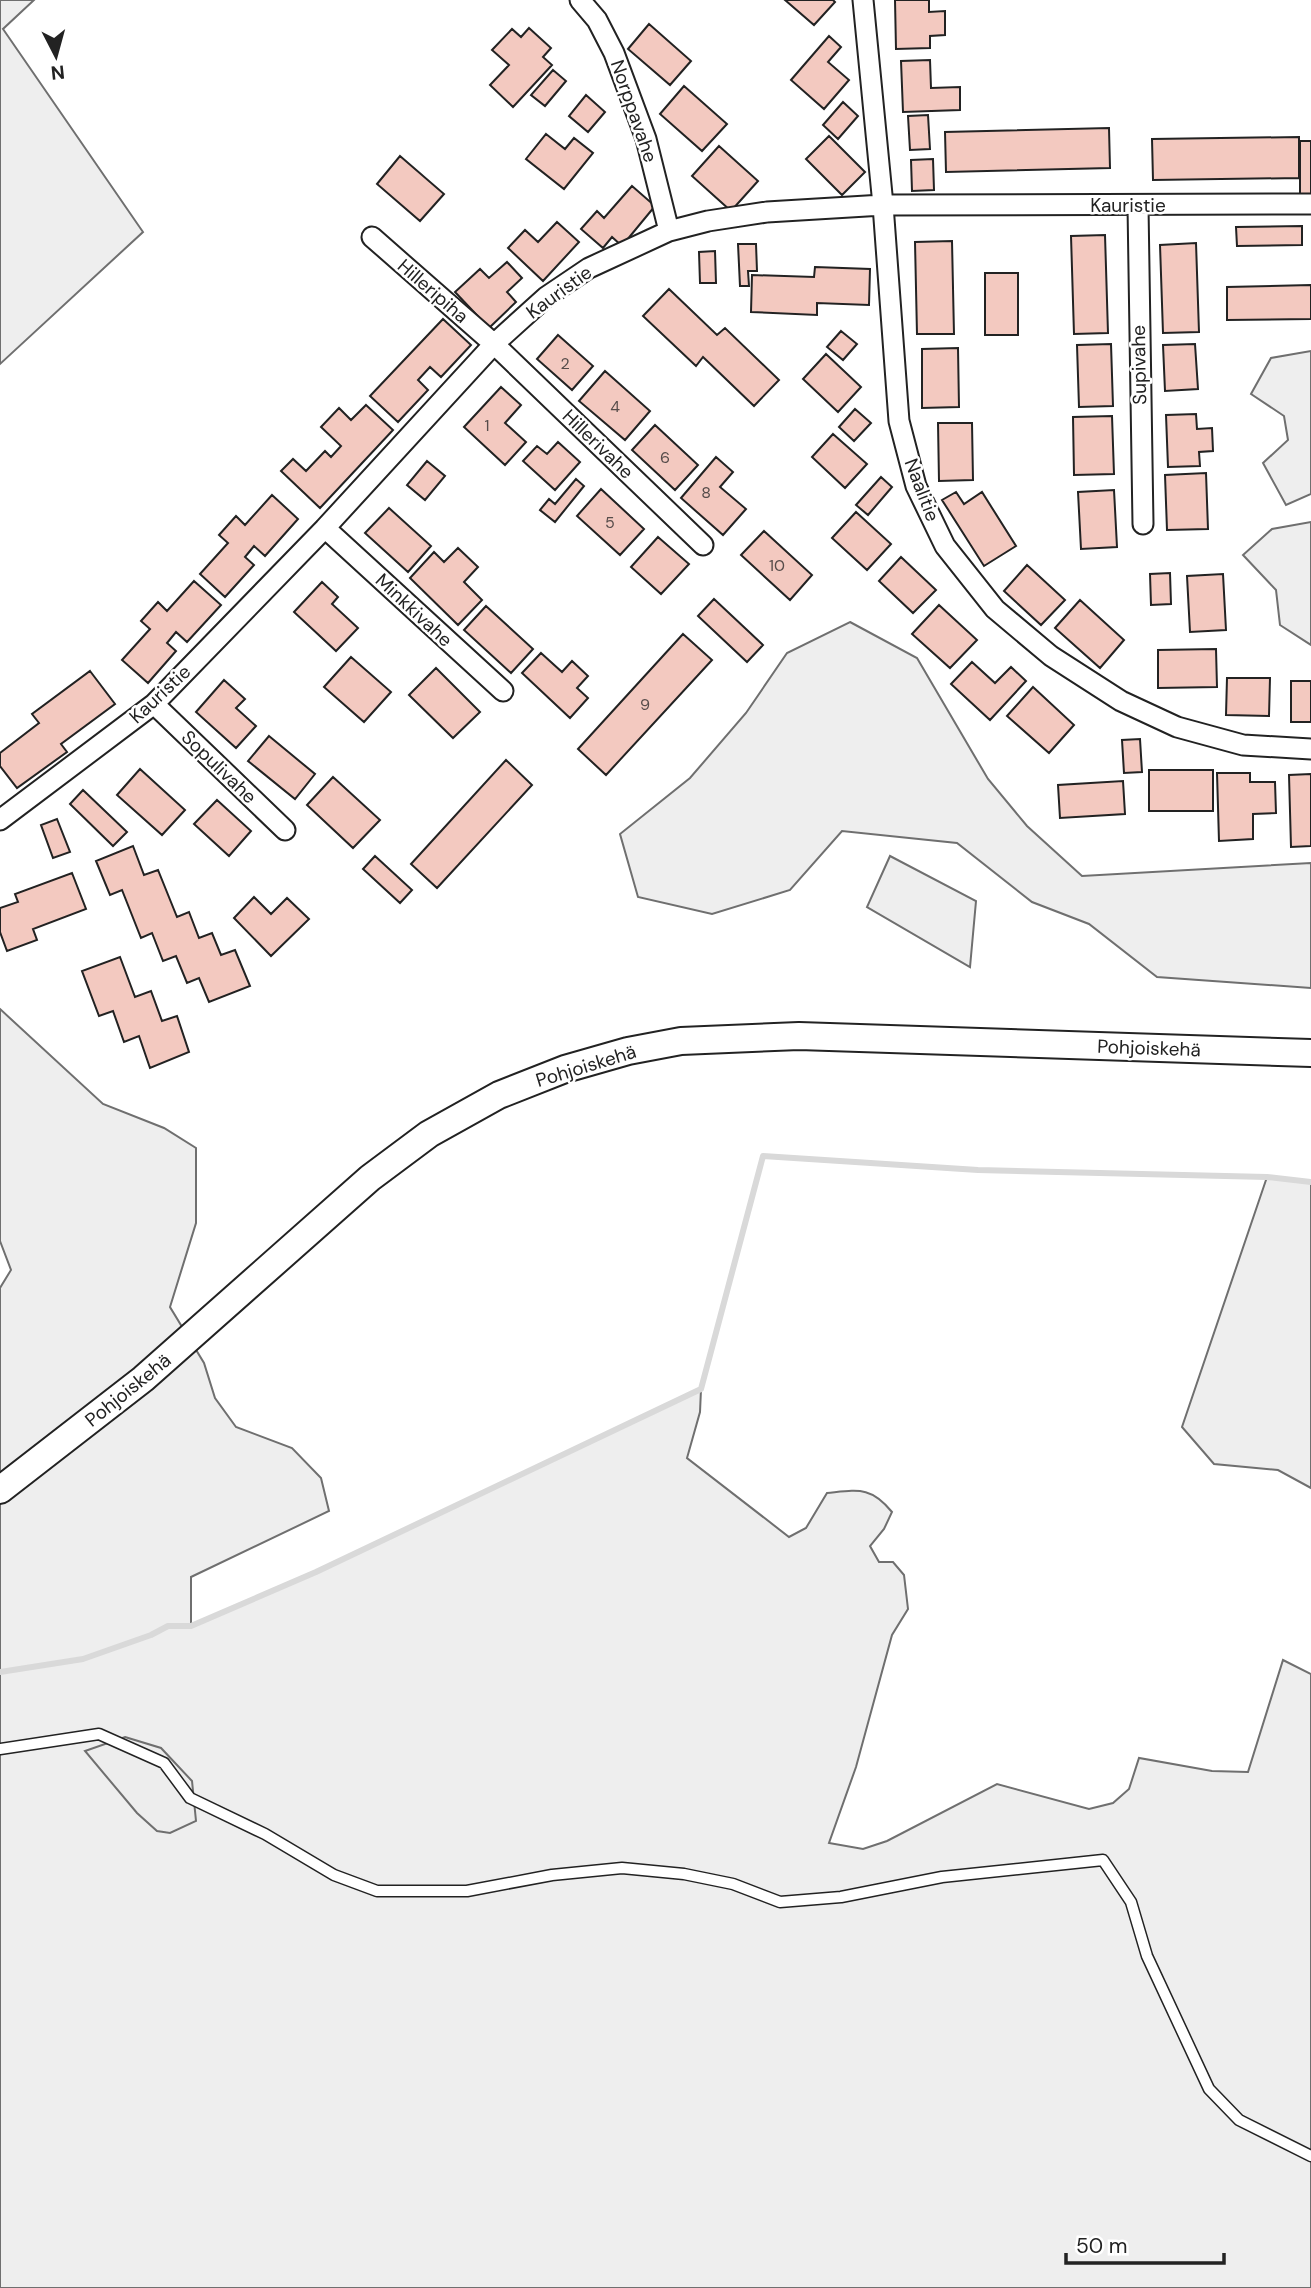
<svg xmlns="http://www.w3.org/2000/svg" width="1311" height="2288" viewBox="0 0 1311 2288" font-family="'DM Sans',sans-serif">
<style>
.green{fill:#eee;stroke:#6f6f6f;stroke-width:2}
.parking{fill:#ededed;stroke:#6f6f6f;stroke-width:2}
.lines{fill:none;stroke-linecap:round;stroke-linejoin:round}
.stream{stroke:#d9d9d9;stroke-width:6}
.building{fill:#f3c9c0;stroke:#222;stroke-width:2}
.service-casing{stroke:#222;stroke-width:13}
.minor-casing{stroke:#222;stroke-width:23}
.secondary-casing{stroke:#222;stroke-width:30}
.service{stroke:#fff;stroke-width:10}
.minor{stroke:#fff;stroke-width:19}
.secondary{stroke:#fff;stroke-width:26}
.labels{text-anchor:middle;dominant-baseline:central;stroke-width:5;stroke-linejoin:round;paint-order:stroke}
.number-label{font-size:16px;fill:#564c4a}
.street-label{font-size:19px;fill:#222;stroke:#fff}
</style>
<rect width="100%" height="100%" fill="#fff"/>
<!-- green -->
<path class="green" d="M0,0H34L3,29L143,232L0,364Z
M1311,351V494L1286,505L1263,463L1288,440L1284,416L1251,394L1271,358Z
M1311,522V645L1280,625L1276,590L1243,555L1272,529Z
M850,622L917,658L988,779L1027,826L1082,876L1311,863V988L1157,977L1089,924L1032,902L957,843L842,831L790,890L712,914L638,897L620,834L690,778L746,713L787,653Z
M890,856L976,901L970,967L867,907Z
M0,1009L103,1104L164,1128L196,1148V1223L170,1307L204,1363L215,1398L236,1427L292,1448L321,1478L329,1511L191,1577V1626L316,1572L701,1389L700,1412L687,1458L789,1537L806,1528L827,1493C858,1490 871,1486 892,1512L884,1529L870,1546L879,1562H893L904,1575L908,1609L892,1635L856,1767L829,1843L863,1849L887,1841L997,1784L1089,1809L1113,1803L1129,1789L1139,1758L1212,1771L1248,1772L1283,1660L1311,1674V2288H0V1288L11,1270L0,1241Z
M1267,1177L1311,1182V1488L1278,1470L1214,1464L1182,1427Z"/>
<!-- parking -->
<path class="parking" d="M125,1737L161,1748L192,1781L196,1821L170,1833L157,1831L137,1813L85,1751Z"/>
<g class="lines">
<!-- stream -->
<path class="stream" d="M0,1672L83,1659L151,1635L168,1626H191L316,1572L701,1389L763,1156L978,1170L1267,1177L1311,1182"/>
</g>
<!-- building -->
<path class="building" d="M785,0H833L835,2L814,25Z
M895,0H929V12L945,11V35L930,36V48L896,49Z
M649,24L691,61L670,85L628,49Z
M529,28L551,48L543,57L552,65L513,107L490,85L509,65L492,50L512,29L521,37Z
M829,36L841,47L828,62L849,80L824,109L791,80Z
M930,60L931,88L960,87V110L903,112L901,61Z
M553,70L566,81L545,106L531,95Z
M684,86L727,124L702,151L660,114Z
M586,95L605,112L588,132L569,116Z
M843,102L858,116L838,139L823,125Z
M928,115L930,149L910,150L908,116Z
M1109,128L1110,168L946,172L945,132Z
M546,134L565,149L574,138L593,153L564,189L526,159Z
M829,136L865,172L842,195L806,159Z
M1299,137V178L1153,180L1152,139Z
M1300,141H1311V195H1300Z
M719,146L758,181L731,211L692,176Z
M400,156L444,194L420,221L377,184Z
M933,159L934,190L912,191L911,160Z
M632,186L655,206L622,246L612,237L603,248L581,229L597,211L604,218Z
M557,222L579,242L543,281L508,248L525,230L538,242Z
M1302,226V245L1237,246L1236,227Z
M1105,235L1108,333L1074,334L1071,236Z
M952,241L954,334H917L915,242Z
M1196,243L1199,332L1163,333L1160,245Z
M738,244H756L757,271H748L749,286H740Z
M715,251L716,283H700L699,252Z
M507,262L522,278L507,292L516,302L489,328L455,292L480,269L489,278Z
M815,267L870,269L869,305L817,303V315L751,312L752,275L814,277Z
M985,273H1018V335H985Z
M1311,285V319L1227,320V287Z
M669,289L717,335L725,328L779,380L754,406L703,357L696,366L643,316Z
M443,319L471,345L441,377L430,367L418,380L428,390L398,422L370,396Z
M841,331L857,344L843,360L827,347Z
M558,335L593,366L572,390L537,359Z
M1111,344L1113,406L1079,407L1077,345Z
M1195,344L1198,389L1165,391L1163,345Z
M958,348L959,407L922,408V349Z
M826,354L861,387L838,412L803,379Z
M605,371L650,411L625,440L579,401Z
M501,387L521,405L505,423L526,442L505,465L464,427Z
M366,405L393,430L320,508L281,471L293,459L306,471L325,451L331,457L341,446L321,427L339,408L351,420Z
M855,409L871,423L854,441L839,427Z
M1196,414L1197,429L1212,428L1213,451L1199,452L1200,466L1168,467L1166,415Z
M1112,416L1114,474L1074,475L1073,417Z
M938,423H972L973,480L939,481Z
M655,425L698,465L675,490L632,450Z
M833,434L867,464L845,488L812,457Z
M558,442L580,462L555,490L523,461L537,446L547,454Z
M716,457L733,472L720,487L746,509L723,535L681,498Z
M427,461L445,476L425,500L407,485Z
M1206,473L1208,529L1167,530L1165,475Z
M881,477L892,487L868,515L856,505Z
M576,479L584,486L555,522L540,510L549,499L555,504Z
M601,489L644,529L620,555L577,516Z
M1114,490L1117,547L1081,549L1078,492Z
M956,492L964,504L982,492L1016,546L984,566L942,500Z
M272,495L298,519L265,556L254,546L245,557L254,565L225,597L200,574L228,543L219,535L236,516L245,525Z
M389,508L431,546L408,572L365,533Z
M856,512L891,544L867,570L832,538Z
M764,531L812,575L790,600L741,555Z
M658,537L689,564L661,594L631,567Z
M458,548L478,567L464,582L482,600L458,625L410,578L434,552L444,562Z
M901,557L936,590L913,613L879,581Z
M1027,565L1065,600L1041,625L1004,591Z
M1170,573L1171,604L1151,605L1150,574Z
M1223,574L1226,630L1190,632L1187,576Z
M194,581L221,605L187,642L176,632L167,643L176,651L148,683L122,660L150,629L141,621L158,602L167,611Z
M322,582L338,597L332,604L358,628L336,651L294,612Z
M714,599L763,645L747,662L698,616Z
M1080,600L1124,640L1100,668L1055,628Z
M939,605L977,640L950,668L912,634Z
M486,606L533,649L511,673L464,630Z
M683,634L712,660L606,775L578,749Z
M1216,649L1217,687L1158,688V650Z
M541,653L562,672L572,661L588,676L577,688L588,698L570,718L522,673Z
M351,657L391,692L364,722L324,687Z
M972,662L995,683L1011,667L1026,681L990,720L951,684Z
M436,668L480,712L453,738L409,695Z
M90,671L115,704L61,744L67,752L17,788L0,766V753L39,723L32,714Z
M1227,678H1270L1269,716L1226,715Z
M224,680L245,699L236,708L256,726L236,748L196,712Z
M1291,681H1311V722H1291Z
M1033,687L1074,725L1049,753L1007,716Z
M269,736L315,774L295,799L248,761Z
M1140,739L1142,772L1124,773L1122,740Z
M506,760L532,785L437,888L411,864Z
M140,769L185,810L162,835L117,795Z
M1149,770H1213V811H1149Z
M1217,773H1250V782H1275L1276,813L1253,814V839L1219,841Z
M1311,774V846L1291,847L1289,775Z
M333,777L380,820L353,848L307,805Z
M1123,781L1125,814L1060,818L1058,785Z
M83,790L127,832L113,846L70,804Z
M217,800L251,831L229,856L194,824Z
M57,819L70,852L53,858L41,825Z
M133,846L144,875L158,870L177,917L189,912L199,938L212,933L221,955L235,950L250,986L209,1002L199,978L187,983L176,956L163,961L152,933L141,938L122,890L110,895L96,861Z
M375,856L412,890L400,903L363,869Z
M72,873L86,909L33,929L37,940L7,951L0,932V908L18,902L15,894Z
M254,897L271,914L287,898L309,919L271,956L234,918Z
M120,957L135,997L151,991L162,1021L177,1016L189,1052L150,1068L139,1036L124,1042L113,1011L99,1016L82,971Z"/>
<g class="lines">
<!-- service casing -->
<g class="service-casing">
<path id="service" d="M0,1749L99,1734L164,1763L190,1798L265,1834L334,1875L377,1891H467L552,1875L622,1868L684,1874L733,1884L780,1902L841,1897L942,1877L1103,1860L1131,1902L1147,1956L1209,2089L1239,2120L1311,2156"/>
</g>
<!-- minor casing -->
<g class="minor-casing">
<path id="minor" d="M580,0L597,20L614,53L646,139L669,231
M863,0L883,205L899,421L916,486L945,546L995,609L1051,656L1121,701L1177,727L1243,745L1311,749
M1138,206L1143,524
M372,237L494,344L703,545
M325,528L503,691
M154,704L285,830
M0,820L154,704L325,528L494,344L546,297L589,268L669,231L708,221L767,212L883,205L1311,204"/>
</g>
<!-- secondary casing -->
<g class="secondary-casing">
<path id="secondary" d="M0,1490L143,1379L370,1178L429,1134L499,1095L565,1069L628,1051L681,1041L799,1036L1311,1053"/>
</g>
<!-- service -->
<use href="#service" class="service"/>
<!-- minor -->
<use href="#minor" class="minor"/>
<!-- secondary -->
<use href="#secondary" class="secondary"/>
</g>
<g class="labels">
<!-- number labels -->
<g class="number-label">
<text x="565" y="363">2</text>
<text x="615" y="406">4</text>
<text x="487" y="425">1</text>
<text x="665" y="457">6</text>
<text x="706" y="492">8</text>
<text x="610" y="522">5</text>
<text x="777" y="565">10</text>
<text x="645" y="704">9</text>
</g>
<!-- street labels -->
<g class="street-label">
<text transform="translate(634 111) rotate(71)">Norppavahe</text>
<text x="1128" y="205">Kauristie</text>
<text transform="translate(433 291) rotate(41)">Hilleripiha</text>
<text transform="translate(559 292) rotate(-36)">Kauristie</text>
<text transform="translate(1139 365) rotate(-91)">Supivahe</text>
<text transform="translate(598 444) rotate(44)">Hillerivahe</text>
<text transform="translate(922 490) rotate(69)">Naalitie</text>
<text transform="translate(414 610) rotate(43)">Minkkivahe</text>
<text transform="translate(160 694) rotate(-43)">Kauristie</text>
<text transform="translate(219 767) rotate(44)">Sopulivahe</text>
<text transform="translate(1149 1048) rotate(2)">Pohjoiskehä</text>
<text transform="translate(586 1066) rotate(-17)">Pohjoiskehä</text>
<text transform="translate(128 1390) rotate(-39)">Pohjoiskehä</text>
</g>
</g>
<!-- north arrow -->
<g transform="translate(56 56) rotate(174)" stroke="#ffffff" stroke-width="5" paint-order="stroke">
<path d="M0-5L12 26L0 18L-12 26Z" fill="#222222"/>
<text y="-10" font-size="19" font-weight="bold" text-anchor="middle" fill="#222222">N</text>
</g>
<!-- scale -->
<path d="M1066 2253v10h158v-10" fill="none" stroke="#222222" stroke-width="3.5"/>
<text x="1076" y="2253" font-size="21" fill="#222222" stroke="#ffffff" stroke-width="5" paint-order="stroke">50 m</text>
</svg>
